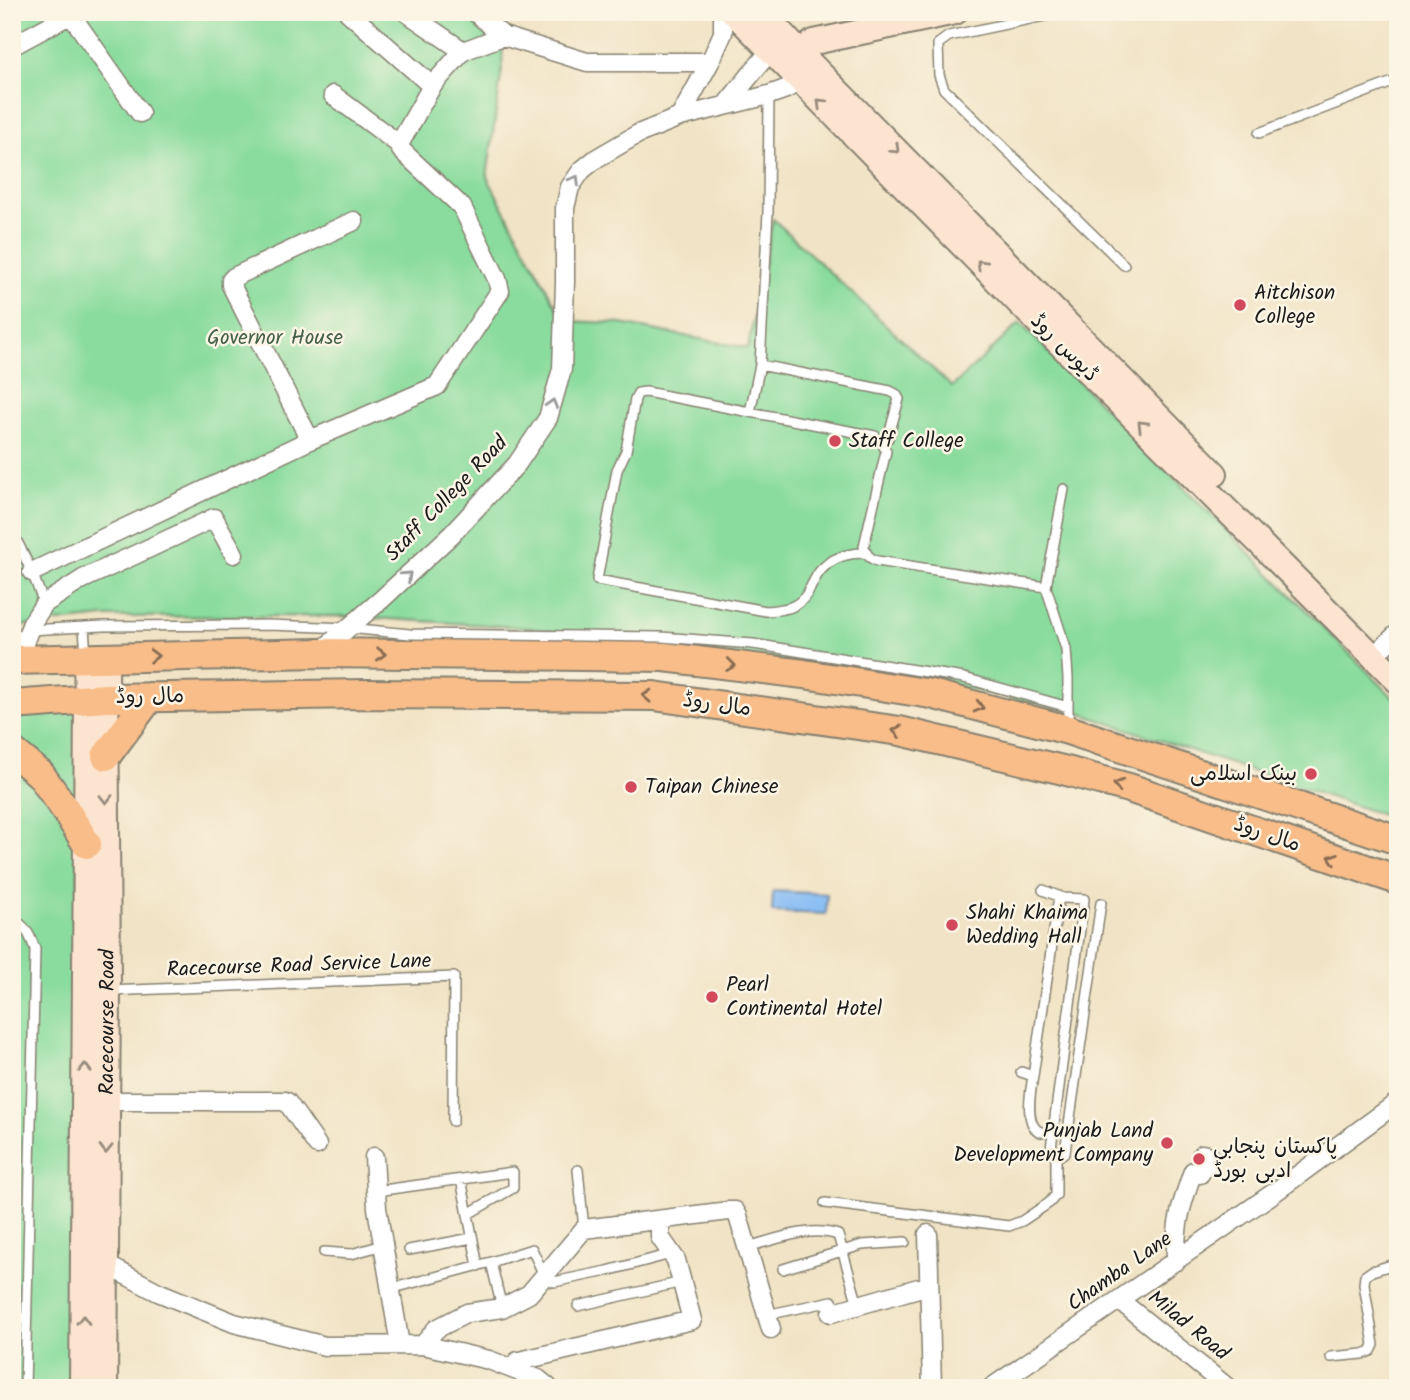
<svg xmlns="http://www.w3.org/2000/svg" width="1410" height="1400" viewBox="0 0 1410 1400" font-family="Kalam,'Playpen Sans Arabic',sans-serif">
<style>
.green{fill:#89dc9d;stroke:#527c5c;stroke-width:2}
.water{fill:#85bbf4;stroke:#506c88;stroke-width:2}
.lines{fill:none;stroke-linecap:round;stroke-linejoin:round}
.lane-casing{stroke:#868070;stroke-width:12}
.street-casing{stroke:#868070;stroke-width:21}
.secondary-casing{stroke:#868070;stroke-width:28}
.primary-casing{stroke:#868070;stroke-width:32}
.lane{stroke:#fff;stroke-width:9}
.street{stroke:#fff;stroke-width:18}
.secondary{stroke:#fce5d0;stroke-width:24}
.primary{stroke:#f8bd89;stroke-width:28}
.oneway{stroke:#978b7f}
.oneway2{stroke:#999}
.oneway3{stroke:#8a6c52}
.poi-dot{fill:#d1495b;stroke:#fcf5e5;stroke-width:2.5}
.labels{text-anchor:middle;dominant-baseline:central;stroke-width:5;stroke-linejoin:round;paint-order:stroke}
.poi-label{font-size:21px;fill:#1c1c1c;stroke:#fcf5e5;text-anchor:start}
.park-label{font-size:21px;fill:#425f49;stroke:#fcf5e5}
.street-label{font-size:21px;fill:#1c1c1c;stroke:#fcf5e5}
</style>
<rect width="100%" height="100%" fill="#fcf5e5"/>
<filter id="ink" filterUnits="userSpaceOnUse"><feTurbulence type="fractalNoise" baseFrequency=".0143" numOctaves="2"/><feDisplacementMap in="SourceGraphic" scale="14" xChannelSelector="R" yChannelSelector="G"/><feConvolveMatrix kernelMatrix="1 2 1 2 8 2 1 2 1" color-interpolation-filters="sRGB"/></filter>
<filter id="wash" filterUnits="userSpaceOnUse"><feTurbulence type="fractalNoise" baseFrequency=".00686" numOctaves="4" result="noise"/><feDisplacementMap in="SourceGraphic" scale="28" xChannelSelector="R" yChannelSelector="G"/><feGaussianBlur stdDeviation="1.57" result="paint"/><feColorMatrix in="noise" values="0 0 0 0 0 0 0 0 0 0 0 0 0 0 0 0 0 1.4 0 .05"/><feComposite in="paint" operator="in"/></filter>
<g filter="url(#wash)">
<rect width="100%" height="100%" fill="#f1e3c5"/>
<!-- green -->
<path class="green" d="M12,12H475L503,36L502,69L487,177L564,321L616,323L748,348L773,219L952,387L1020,323L1398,702V820L1073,711L930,681L664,648L531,628L342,616L104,617L12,627Z
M81,705L70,1388H12V709Z"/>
<!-- water -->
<path class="water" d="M773,891L827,894L826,914L772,912Z"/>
</g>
<g filter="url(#ink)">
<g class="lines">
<!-- lane casing -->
<g class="lane-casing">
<path id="lane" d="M1064,12L949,36L938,44L939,75L944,89L1124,265
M1259,133L1398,80
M760,365L890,391L896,394L899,399L888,438L882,442
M750,412L760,365L768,212L769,95
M12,531L32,572L44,604
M865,553C847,553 832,557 820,571C810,584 809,599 793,606C786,610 774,610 766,611L597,580L617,470L626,451L635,399L638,393L646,392L875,436L882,442L886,451L864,546C866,555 869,558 877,561L1046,587L1066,649L1068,678V725
M1046,587L1064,489
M29,630L84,627
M86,656L84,627L104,626L269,625L348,628L410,634L661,637L753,644L964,678L1068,707
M12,919C26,925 30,936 35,949L25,1388
M108,991L454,977L453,1121
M1021,1072L1033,1076C1031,1089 1023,1126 1041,1132C1043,1132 1052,1132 1053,1132L1084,899L1063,898L1043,890
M1033,1076L1059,896
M1056,1158L1065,1152L1101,903
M578,1170L584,1229
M461,1179L478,1266
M376,1191L513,1172V1188L468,1214
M825,1203L1009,1226L1022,1221L1049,1203L1056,1195V1158L1051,1149L1053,1132
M747,1247C774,1240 811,1225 838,1235L858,1305
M409,1250L472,1238
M324,1252L351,1254L383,1245
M491,1262L532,1249L545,1278L554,1282L607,1271L671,1254
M783,1269L862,1245L905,1242
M390,1289L491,1262L502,1308
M578,1306L682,1282
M766,1315L832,1301L837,1311
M1331,1357L1363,1354L1371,1351L1374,1345L1364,1284L1365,1276L1372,1271L1398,1263"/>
</g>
<!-- street casing -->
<g class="street-casing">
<path id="street" d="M69,12L140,113
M348,12L432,86L463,51L503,36
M406,12L463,51
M475,12L503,36L587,62H710
M12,46L75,12
M333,95L400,145
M725,106L770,51
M680,117L710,62L723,33V12
M310,440L231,285V280L234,277L354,221
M32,572L310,440L437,386L500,291L497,279L462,207L401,150L400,145L401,141L432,86
M1384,646L1398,633
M319,653L382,599L452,534L517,464L548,418L562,369L565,282V208L570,187L582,170L597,158L638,134L680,117L769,95L786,89L799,81
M26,659L24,643L32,623L44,604L83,579L214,518L234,554
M107,1101H285L287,1102L317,1145
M374,1157L377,1208L400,1345
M928,1234L932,1388
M1176,1261C1175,1223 1181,1206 1193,1171L1200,1174L1204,1164L1208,1165L1210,1156L1202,1154
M105,1264L158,1292L234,1323L325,1346L423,1345L489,1360L538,1379L549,1388
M1119,1300L1228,1388
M831,1313L929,1285
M423,1345L436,1329L467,1313L502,1308L529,1294L584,1229L729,1211H735L738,1216L771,1329
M516,1370L518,1361H520L692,1320L676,1260L660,1237V1220
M991,1388L1275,1192L1398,1102"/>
</g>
<!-- secondary casing -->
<g class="secondary-casing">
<g id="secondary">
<path d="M733,12L1028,312L1398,681"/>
<path d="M762,12L799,52L1215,474"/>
<path d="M786,62L814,42L955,12"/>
<path d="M82,1388L87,700L86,658"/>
<path id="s1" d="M105,1388L108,991L106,657"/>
</g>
</g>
<!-- primary casing -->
<g class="primary-casing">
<path id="primary" d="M12,660L319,653L664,657L804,674L931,694L1068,730L1398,840
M12,705L106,698L367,694L654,696L900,731L1063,770L1129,788L1398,880
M12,751L40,774L65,809L87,844
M106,756L150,697"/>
</g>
<!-- lane -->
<use href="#lane" class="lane"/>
<!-- street -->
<use href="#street" class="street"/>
<!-- secondary -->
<use href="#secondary" class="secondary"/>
<!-- primary -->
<use href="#primary" class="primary"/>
</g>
<!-- one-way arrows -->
<defs><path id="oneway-chevron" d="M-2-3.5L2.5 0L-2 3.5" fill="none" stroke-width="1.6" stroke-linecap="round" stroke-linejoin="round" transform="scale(1.75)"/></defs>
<g class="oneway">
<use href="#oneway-chevron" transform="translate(821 103) rotate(-135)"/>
<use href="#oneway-chevron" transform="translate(895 149) rotate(45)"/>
<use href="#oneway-chevron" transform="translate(981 264) rotate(-135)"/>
<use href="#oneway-chevron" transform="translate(1142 425) rotate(-135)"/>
<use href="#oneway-chevron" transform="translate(106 799) rotate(90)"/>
<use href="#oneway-chevron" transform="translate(85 1068) rotate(-90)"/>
<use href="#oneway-chevron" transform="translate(106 1149) rotate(91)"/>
<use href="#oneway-chevron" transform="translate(83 1320) rotate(-89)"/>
</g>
<g class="oneway2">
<use href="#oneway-chevron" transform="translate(575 180) rotate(-58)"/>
<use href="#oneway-chevron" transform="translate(552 404) rotate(-74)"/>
<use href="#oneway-chevron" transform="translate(407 576) rotate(-43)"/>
</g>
<g class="oneway3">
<use href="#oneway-chevron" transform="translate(381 654) rotate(1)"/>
<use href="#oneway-chevron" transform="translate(154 656) rotate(-1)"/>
<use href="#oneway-chevron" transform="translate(731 665) rotate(7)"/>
<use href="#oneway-chevron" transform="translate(647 696) rotate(-177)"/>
<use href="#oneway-chevron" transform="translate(979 707) rotate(15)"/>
<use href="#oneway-chevron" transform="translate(897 731) rotate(-170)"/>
<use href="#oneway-chevron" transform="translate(1118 785) rotate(-165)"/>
<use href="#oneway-chevron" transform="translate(1333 858) rotate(-161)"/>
</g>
</g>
<!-- markers -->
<g class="poi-dot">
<circle cx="1240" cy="305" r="7"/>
<circle cx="835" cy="441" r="7"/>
<circle cx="1311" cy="774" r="7"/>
<circle cx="631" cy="787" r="7"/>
<circle cx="952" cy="925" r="7"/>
<circle cx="712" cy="997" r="7"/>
<circle cx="1167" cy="1143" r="7"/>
<circle cx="1199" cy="1159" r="7"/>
</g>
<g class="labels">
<!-- poi labels -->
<g class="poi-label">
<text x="1254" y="293">Aitchison<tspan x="1254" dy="24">College</tspan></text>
<text x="849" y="441">Staff College</text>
<text x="1297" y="774" text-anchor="end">بینک اسلامی</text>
<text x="645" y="787">Taipan Chinese</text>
<text x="966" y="913">Shahi Khaima<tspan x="966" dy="24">Wedding Hall</tspan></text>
<text x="726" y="985">Pearl<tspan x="726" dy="24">Continental Hotel</tspan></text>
<text x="1153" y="1131" text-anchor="end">Punjab Land<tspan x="1153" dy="24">Development Company</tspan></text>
<text x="1213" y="1147">پاکستان پنجابی<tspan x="1213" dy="24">ادبی بورڈ</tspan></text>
</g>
<!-- park labels -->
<g class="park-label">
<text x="275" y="338">Governor House</text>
</g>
<!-- street labels -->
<g class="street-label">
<text transform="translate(1064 348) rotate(45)">ڈیوس روڈ</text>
<text transform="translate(447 499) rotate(-46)">Staff College Road</text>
<text transform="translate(150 697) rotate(-1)">مال روڈ</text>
<text transform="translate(717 705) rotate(8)">مال روڈ</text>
<text transform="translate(1267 835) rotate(19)">مال روڈ</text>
<text transform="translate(299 966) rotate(-2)">Racecourse Road Service Lane</text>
<text stroke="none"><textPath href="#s1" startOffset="366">Racecourse Road</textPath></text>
<text transform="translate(1120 1272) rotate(-35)">Chamba Lane</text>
<text transform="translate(1188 1326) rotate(39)">Milad Road</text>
</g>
</g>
<!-- margin -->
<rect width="1410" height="1400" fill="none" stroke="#fcf5e5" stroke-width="42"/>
</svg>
